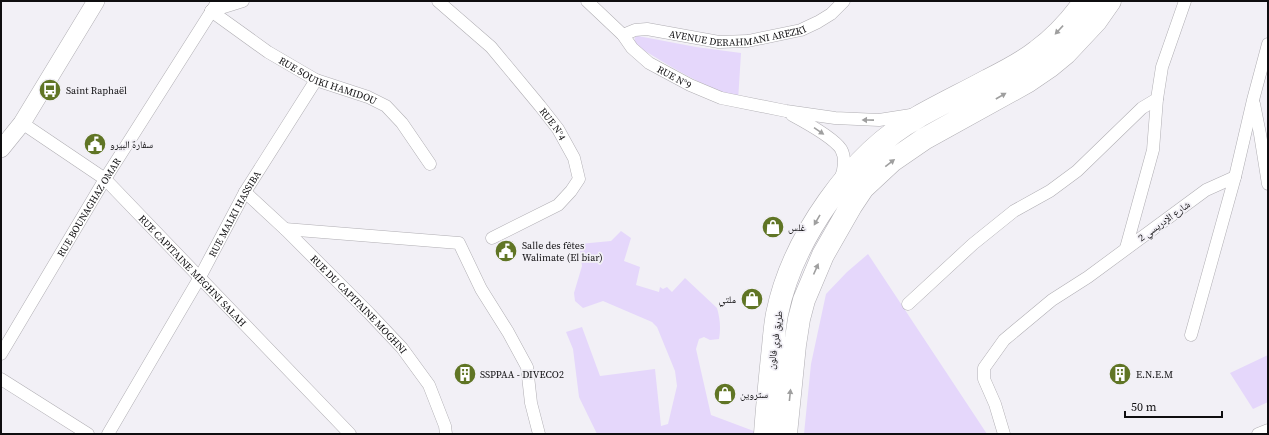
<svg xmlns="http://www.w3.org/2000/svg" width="1269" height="435" viewBox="0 0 1269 435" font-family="'Source Serif 4','Noto Naskh Arabic',serif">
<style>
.green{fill:#e5d7fb}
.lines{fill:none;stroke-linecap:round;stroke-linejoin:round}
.street-casing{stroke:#b0aeb3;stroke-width:13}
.secondary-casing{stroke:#b0aeb3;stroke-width:18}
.highway-casing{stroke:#b0aeb3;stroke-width:23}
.street{stroke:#fff;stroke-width:12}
.secondary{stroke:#fff;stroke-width:17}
.highway{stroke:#fff;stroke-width:22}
.oneway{fill:#9f9f9f}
.labels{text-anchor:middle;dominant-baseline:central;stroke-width:3.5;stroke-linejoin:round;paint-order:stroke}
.street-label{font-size:10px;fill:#0f0e10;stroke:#f2f0f6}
.poi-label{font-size:10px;fill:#0f0e10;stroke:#f2f0f6;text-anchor:start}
</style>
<rect width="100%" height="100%" fill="#f2f0f6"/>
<!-- green -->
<path class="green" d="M638,36L696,47L741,53L738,101C701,84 668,66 634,44L635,37Z
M621,231L631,238L624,261L640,267L636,285L659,292L660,287L663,289L667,287L672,292L685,278L717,308C720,318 721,329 719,339L710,340L704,337L699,339L696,349L711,415L759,433V434H597L579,397L573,349L566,332L582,327L600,376L655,369L661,426L668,424L677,386L675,371L657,327L652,322L603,301L583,308L575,301L574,293L582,266L579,244L611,241Z
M868,254L987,434H804L811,364L826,294L847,272Z
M1268,355V402L1253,409L1230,373Z"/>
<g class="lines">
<!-- street casing -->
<g class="street-casing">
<g id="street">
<path id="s1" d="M438,1L491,47L540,106L558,129L574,158L579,179L571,191L558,205L492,238"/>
<path id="s2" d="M587,1L623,35L632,48L649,63L690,85L721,98L786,111L835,118L879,120L911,115"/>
<path id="s3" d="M211,11L268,52L316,80L368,97L386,106L402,123L430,164"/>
<path d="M211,11L243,1"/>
<path id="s4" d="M623,35L635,30L647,29L719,42L748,41L801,30L818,22L831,14L844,1"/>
<path d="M1254,104L1260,134L1268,184"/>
<path d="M792,115C805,122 833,137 841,149C846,158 844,170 840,180"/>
<path id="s5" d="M22,123L105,179L350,434"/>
<path id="s6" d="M245,192L285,229L369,313L402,348L429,385L445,426L446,434"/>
<path d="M285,229L459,243L481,289L508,332L527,367L531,403L539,434"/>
<path d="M1126,248L1153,150L1157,99"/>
<path d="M908,304L973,244L1014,211L1050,191L1077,171L1142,108L1157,99L1162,67L1185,1"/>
<path d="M1191,335L1235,177"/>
<path id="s7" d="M1,354L105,179L218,1"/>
<path d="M1,379L88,434"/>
<path id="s8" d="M108,434L200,277L245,192L316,80"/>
<path d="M1004,434L995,404L984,379V368L1004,340L1052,300L1088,277L1206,190L1235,177L1253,100L1268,44"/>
<path d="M1258,434L1268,430"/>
</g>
</g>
<!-- secondary casing -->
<g class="secondary-casing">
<path id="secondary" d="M1,149L22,123L96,1"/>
</g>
<!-- highway casing -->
<g class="highway-casing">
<path id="highway" d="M765,434C767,405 770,376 773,347C774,336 775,324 777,314C792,240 852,153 918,117C941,104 964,93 988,80C1004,72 1022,63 1037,51C1055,38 1072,19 1085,1
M786,434L795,345L799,319L804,300L823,255L851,206L863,188L892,161L924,139L1027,82L1049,67L1066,53L1096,21L1110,1"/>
</g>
<!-- street -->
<use href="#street" class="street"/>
<!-- secondary -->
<use href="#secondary" class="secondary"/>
<!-- highway -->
<use href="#highway" class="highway"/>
</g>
<!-- one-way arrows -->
<defs><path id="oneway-solid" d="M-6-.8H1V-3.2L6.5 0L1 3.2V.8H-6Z"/></defs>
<g class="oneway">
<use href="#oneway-solid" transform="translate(1059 30) rotate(133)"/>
<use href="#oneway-solid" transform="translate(1001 96) rotate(-30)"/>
<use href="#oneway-solid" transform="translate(868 120) rotate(-179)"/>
<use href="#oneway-solid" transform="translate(819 131) rotate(34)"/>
<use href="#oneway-solid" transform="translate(890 163) rotate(-38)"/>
<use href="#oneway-solid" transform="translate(817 220) rotate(120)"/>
<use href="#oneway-solid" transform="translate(816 269) rotate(-66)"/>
<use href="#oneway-solid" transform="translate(790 395) rotate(-84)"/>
</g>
<!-- icons -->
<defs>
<g id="bus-disc" transform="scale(1.15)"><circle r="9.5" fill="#607525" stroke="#f2f0f6"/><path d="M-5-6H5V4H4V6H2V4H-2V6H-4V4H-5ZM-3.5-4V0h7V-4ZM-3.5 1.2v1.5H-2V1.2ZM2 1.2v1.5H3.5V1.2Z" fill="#fff"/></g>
<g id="civic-disc" transform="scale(1.15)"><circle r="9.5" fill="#607525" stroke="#f2f0f6"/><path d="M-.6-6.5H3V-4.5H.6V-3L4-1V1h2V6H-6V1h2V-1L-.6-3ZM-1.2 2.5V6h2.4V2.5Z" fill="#fff"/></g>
<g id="shop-disc" transform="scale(1.15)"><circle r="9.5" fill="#607525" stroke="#f2f0f6"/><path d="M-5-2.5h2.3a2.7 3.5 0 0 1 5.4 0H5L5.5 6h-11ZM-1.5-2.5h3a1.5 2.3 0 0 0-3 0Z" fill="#fff"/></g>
<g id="building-disc" transform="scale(1.15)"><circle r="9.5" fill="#607525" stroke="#f2f0f6"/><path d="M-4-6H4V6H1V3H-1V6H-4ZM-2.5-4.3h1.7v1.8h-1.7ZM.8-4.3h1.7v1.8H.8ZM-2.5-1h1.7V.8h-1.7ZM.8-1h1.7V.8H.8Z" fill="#fff"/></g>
</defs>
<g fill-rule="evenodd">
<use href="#bus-disc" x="50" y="90"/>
<use href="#civic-disc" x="95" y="144"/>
<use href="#shop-disc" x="773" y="227"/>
<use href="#civic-disc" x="506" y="251"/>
<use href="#shop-disc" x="752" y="299"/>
<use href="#building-disc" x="465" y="374"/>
<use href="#building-disc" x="1120" y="374"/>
<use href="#shop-disc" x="725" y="394"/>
</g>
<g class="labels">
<!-- street labels -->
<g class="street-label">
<text stroke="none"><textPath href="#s4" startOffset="117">AVENUE DERAHMANI AREZKI</textPath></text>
<text stroke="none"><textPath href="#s2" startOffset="117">RUE N°9</textPath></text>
<text stroke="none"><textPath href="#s3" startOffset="137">RUE SOUIKI HAMIDOU</textPath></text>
<text stroke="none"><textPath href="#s1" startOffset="169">RUE N°4</textPath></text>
<text stroke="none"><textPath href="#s7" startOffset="171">RUE BOUNAGHAZ OMAR</textPath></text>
<text stroke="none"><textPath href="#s8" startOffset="254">RUE MALKI HASSIBA</textPath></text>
<text transform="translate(1164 221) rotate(-36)">شارع الإدريسي 2</text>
<text stroke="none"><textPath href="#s5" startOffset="227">RUE CAPITAINE MEGHNI SALAH</textPath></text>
<text stroke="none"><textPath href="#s6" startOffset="160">RUE DU CAPITAINE MOGHNI</textPath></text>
<text transform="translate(775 340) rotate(-82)">طريق فري فالون</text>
</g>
<!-- poi labels -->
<g class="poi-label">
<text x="66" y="90">Saint Raphaël</text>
<text x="110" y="144">سفارة البيرو</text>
<text x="788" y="227">غلس</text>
<text x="522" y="245">Salle des fêtes<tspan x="522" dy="12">Walimate (El biar)</tspan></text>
<text x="736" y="299" text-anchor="end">ملتي</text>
<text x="480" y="374">SSPPAA - DIVECO2</text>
<text x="1136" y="374">E.N.E.M</text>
<text x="740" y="394">ستروين</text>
</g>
</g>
<!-- border -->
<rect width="1269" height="435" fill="none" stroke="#0f0e10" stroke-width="4"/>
<!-- scale -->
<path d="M1125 411v6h97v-6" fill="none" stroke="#0f0e10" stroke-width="2"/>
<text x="1131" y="411" font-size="12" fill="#0f0e10" stroke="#f2f0f6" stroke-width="3" paint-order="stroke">50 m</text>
</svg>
